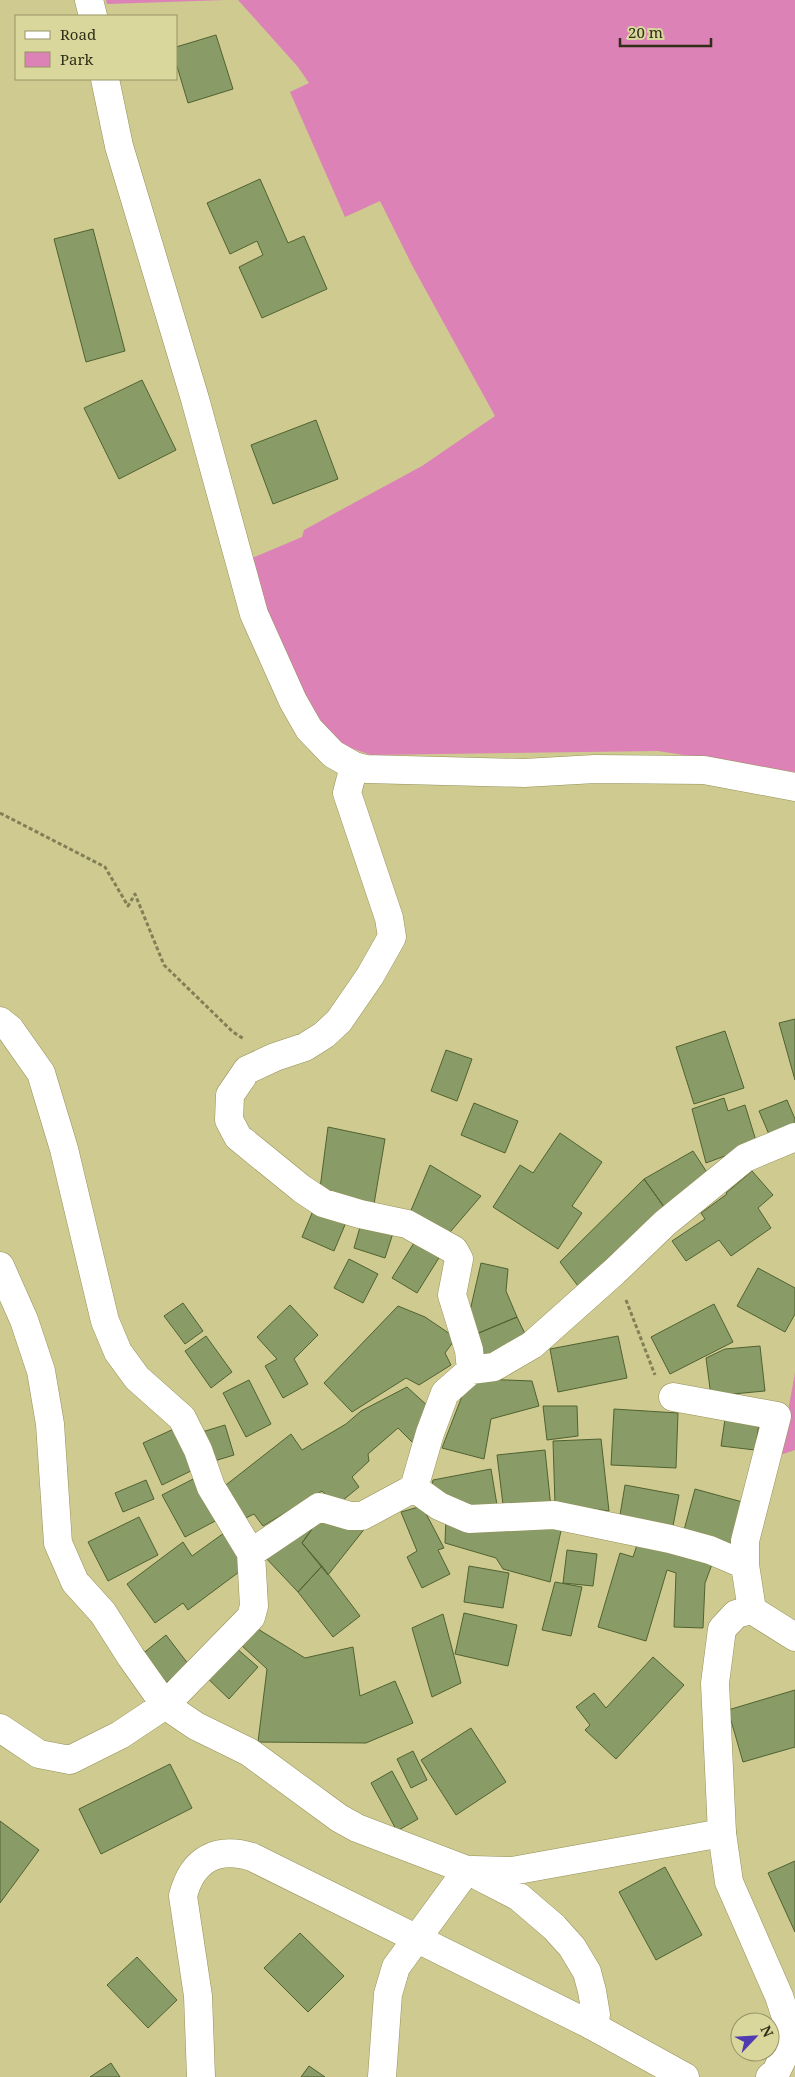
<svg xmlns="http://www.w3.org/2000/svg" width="795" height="2077" viewBox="0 0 795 2077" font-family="'Noto Serif',serif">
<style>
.green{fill:#dc82b6}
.building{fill:#899c68;stroke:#516230}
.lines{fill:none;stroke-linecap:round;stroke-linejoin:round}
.minor-casing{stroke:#959159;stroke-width:29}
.tertiary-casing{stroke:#959159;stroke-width:29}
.path{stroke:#827f56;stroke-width:3;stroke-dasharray:4 2.5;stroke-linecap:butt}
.minor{stroke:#fff;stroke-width:28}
.tertiary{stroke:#fff;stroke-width:28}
</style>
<rect width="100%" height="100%" fill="#ceca90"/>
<!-- green -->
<path class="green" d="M106,0H225L107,4Z
M238,0H795V772L658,751L371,755L339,744L311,708L276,635L245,561L302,537L304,530L422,466L495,416L413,267L380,201L345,217L290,92L309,83L298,67Z
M795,1373V1450L780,1455Z"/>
<!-- building -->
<path class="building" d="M216,35L233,89L188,103L176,63V47Z
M260,179L288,243L304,236L327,289L262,318L239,267L263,255L257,241L230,254L207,203Z
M93,229L125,351L86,362L54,239Z
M142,380L176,450L119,479L84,408Z
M316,420L338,479L273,504L251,445Z
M795,1019V1080L779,1023Z
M725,1031L744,1088L694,1104L676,1047Z
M446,1050L472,1059L457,1101L431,1091Z
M724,1098L728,1111L745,1105L757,1144L706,1163L692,1109Z
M787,1100L795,1119V1129L771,1139L759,1111Z
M474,1103L518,1121L505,1153L461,1135Z
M328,1127L385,1139L373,1210L319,1196Z
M560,1133L602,1162L572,1206L582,1213L558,1249L493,1207L520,1165L533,1173Z
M693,1151L710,1177L667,1211L644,1179Z
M430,1165L481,1196L445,1238L409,1215Z
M752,1171L773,1195L758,1208L771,1228L731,1256L719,1240L686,1261L672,1241L705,1219L701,1213L727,1194L726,1193Z
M644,1179L667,1211L581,1290L560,1262Z
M315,1206L347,1220L334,1251L302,1237Z
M362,1220L394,1230L385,1258L354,1248Z
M417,1238L442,1253L417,1293L392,1278Z
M349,1259L378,1274L363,1303L334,1288Z
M481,1263L508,1269L506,1291L517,1317L474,1335L467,1324Z
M758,1268L795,1288V1314L785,1332L737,1306Z
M183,1303L203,1331L185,1344L164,1316Z
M714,1304L733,1342L670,1374L651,1337Z
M290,1305L318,1335L294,1359L308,1384L283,1398L265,1366L277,1359L257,1337Z
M398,1306L425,1317L456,1338L445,1353L451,1365L419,1385L406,1378L352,1412L324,1383Z
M517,1317L527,1338L486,1361L474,1335Z
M206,1336L232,1372L211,1388L185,1351Z
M618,1336L627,1378L558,1392L550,1349Z
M760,1346L765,1391L711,1396L706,1358L725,1349Z
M481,1379L532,1381L539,1406L491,1419L484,1459L442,1448L464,1391Z
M249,1380L271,1424L246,1437L223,1393Z
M407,1387L430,1408L418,1448L398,1428L368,1454L369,1461L352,1477L359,1487L337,1505L322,1491L263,1526L254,1514L235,1523L217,1492L291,1434L302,1450L346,1424L361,1411Z
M543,1406H577L578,1436L547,1440Z
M614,1409L678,1413L676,1468L611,1465Z
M725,1419L759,1424L755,1450L721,1446Z
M225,1425L234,1455L211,1462L202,1432Z
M176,1428L195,1469L162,1485L143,1443Z
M601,1439L609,1511L555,1504L553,1441Z
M545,1450L551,1508L504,1513L497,1455Z
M491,1469L498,1511L461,1512L430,1494L433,1480Z
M197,1477L219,1519L185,1537L162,1495Z
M146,1480L154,1499L123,1512L115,1493Z
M625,1485L679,1495L672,1531L619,1521Z
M695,1489L746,1503L734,1548L683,1534Z
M422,1506L444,1548L438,1550L450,1574L422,1588L407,1557L417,1551L401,1512Z
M139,1517L158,1555L108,1581L88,1542Z
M446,1517L562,1526L550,1582L503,1569L496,1558L445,1543Z
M319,1519L366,1527L328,1575L302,1543Z
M319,1519L302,1543L322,1566L298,1592L264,1556Z
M224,1533L247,1566L188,1610L183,1603L155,1623L127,1584L183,1542L192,1556Z
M638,1542L714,1559L705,1583L703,1628L674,1627L676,1573L667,1570L646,1641L598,1627L620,1553L633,1557Z
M567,1550L597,1554L593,1586L563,1583Z
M322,1566L360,1616L333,1637L298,1592Z
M469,1566L509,1573L503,1608L464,1602Z
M555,1582L582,1587L571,1636L542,1630Z
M464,1613L517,1625L508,1666L455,1654Z
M443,1614L461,1683L432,1697L412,1628Z
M253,1626L305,1658L353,1647L360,1696L395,1681L413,1723L366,1743L258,1742L267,1669L241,1645Z
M166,1635L189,1665L163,1685L141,1655Z
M228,1641L258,1667L229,1699L201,1672Z
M653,1657L684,1685L616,1759L585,1730L590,1725L576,1707L594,1693L606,1708Z
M795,1690V1747L743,1762L728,1710Z
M471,1728L506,1782L456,1815L421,1760Z
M413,1751L427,1780L411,1788L397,1759Z
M170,1764L192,1808L101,1854L79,1809Z
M392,1771L418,1819L397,1831L371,1783Z
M0,1821L39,1850L0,1903Z
M795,1861V1932L768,1873Z
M665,1867L702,1935L656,1960L619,1892Z
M300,1933L344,1976L308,2012L264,1968Z
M137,1957L177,2000L148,2028L107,1985Z
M111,2063L120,2077H90Z
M309,2066L325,2077H301Z"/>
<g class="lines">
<!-- minor casing -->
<g class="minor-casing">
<path id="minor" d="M0,1021L10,1029L41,1073L64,1149L105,1321L118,1352L137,1378L182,1418L198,1450L211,1487L251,1553
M0,1266L24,1320L41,1371L50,1424L58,1543L75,1582L103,1613L131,1657L165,1705L196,1726L249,1752L339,1818L357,1828L467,1870L519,1897L554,1927L572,1947L587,1972L592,1991L596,2015L591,2025
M471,1370L494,1367L532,1345L614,1272L665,1223L745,1158L795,1137
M673,1397L777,1416L745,1541V1565L752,1610
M414,1488L439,1506L469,1519L554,1515L670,1539L710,1550L745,1565
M0,1728L39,1754L70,1760L120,1735L165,1705L251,1617L254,1606L251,1553L319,1507L350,1516H362L414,1488L430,1433L445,1393L471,1370L469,1350L452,1295L459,1259L454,1250L407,1224L360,1214L323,1203L302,1189L238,1137L229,1120L230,1095L247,1070L275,1057L305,1047L324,1035L339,1021L370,976L392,937L389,918L347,793L354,766
M473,1870L512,1871L722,1833
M382,2077L388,1994L396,1967L467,1870"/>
</g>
<!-- tertiary casing -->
<g class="tertiary-casing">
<path id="tertiary" d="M89,0L93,16
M105,79L119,146L195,399L254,614L293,701L309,729L333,754L354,766L366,769L524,773L595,769L704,770L795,787
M201,2077L198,1996L183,1896C192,1860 216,1846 252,1857L591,2025L685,2077
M770,2077L776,2072L787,2049L789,2026L779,1996L729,1882L722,1833L715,1683L722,1629L736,1614L752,1610L795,1637"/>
</g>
<!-- path -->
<path class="path" d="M0,813L105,867L128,906L135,894L164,965L233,1032L244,1039
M626,1300L655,1375"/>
<!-- minor -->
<use href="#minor" class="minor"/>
<!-- tertiary -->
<use href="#tertiary" class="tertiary"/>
</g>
<!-- legend -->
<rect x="15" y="15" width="162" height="65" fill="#dad79c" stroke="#969367"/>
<rect x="25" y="31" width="25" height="8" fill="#ffffff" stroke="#969367"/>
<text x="60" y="40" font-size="15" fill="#302e17">Road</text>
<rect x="25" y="52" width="25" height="15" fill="#dc82b6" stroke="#969367"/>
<text x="60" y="65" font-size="15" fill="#302e17">Park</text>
<!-- north arrow -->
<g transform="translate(755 2037) rotate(65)"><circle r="24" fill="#dad79c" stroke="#969367"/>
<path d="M0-4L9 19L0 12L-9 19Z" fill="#513bb3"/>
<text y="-8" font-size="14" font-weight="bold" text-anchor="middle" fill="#302e17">N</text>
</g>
<!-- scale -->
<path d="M620 38v8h91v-8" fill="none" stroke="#302e17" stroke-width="2.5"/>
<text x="628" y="38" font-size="15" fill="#302e17" stroke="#dad79c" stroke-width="4" paint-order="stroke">20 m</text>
</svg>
